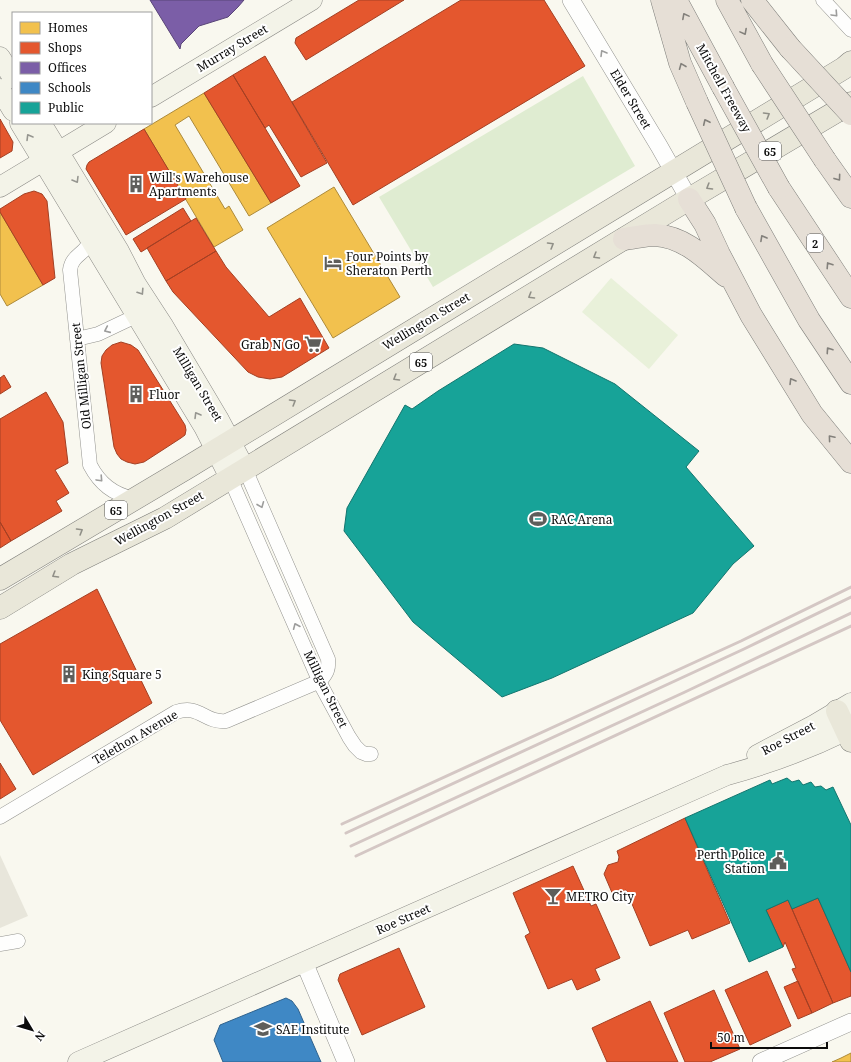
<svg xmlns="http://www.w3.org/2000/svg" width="851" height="1062" viewBox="0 0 851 1062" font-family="'Noto Serif',serif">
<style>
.green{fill:#dfecd1}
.pitch{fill:#e9f1da}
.plaza{fill:#e8e6db}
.homes{fill:#f2c14e;stroke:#ad8a3a}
.shops{fill:#e4572e;stroke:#a34024}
.offices{fill:#7b5ea7;stroke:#594578}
.schools{fill:#3f88c5;stroke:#2f628d}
.public{fill:#17a398;stroke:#13756e}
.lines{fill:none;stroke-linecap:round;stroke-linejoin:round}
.minor-casing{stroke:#92928e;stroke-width:15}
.tertiary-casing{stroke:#92928e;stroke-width:18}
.secondary-casing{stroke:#898884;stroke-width:21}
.primary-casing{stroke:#7f7f7b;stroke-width:23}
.motorway-casing{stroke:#7f7f7b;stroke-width:23}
.minor{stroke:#fefefd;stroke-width:14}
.tertiary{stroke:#fefefd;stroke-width:17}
.secondary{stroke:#f3f3e8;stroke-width:20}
.primary{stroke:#e9e7d9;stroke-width:22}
.motorway{stroke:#e6dfd6;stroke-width:22}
.rail{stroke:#d4c7c4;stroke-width:3}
.motorway-bridge-casing{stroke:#7f7f7b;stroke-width:23;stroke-linecap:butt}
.motorway-bridge{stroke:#e6dfd6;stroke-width:22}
.oneway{stroke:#9d9d9c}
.oneway2{stroke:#83807b}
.oneway3{stroke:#908f87}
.oneway4{stroke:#969690}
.labels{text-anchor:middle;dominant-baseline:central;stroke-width:4;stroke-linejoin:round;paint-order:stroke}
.shield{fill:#fff;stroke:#545454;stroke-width:1}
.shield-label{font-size:11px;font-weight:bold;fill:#0b0b0b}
.street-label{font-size:12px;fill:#0b0b0b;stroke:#fff}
.poi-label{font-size:12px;fill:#0b0b0b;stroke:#fff;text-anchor:start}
</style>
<rect width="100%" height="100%" fill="#f9f8ef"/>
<!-- green -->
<path class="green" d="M583,76L635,166L433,287L379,197Z"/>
<!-- pitch -->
<path class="pitch" d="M611,278L678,335L649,369L582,312Z"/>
<!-- plaza -->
<path class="plaza" d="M0,855L28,916L0,928Z"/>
<!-- homes -->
<path class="homes" d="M204,93L271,203L249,216L189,116L175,125L225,209L229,206L243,230L214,247L144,129Z
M334,187L400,297L333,338L267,228Z
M0,212L43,285L7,306L0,294Z
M851,1053V1062H832L841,1058Z"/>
<!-- shops -->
<path class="shops" d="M359,0H404L306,60L295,43L296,38Z
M461,0H544L585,66L353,205L292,102Z
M265,56L327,163L301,177L269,125L265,128L233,75Z
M233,75L300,186L271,203L204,93Z
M0,119L13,142L12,151L0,158Z
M144,129L186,199L126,235L86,169L87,165L89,162Z
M34,191L42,194L47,201L55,278L43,285L0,212V209L24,194Z
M183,208L191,221L141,252L133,239Z
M196,218L216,251L166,281L147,248Z
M216,251L226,267L269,317L300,298L329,348L282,377L270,379L258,377L248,372L173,292L166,281Z
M121,342L131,345L138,350L185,425L186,430L185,435L181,438L144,462L135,464L127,462L121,459L117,454L114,447L101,363L102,356L106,350L112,345Z
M4,375L11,387L0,394V378Z
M46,392L63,422L68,463L55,470L69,493L56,501L62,511L11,541L0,522V419Z
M0,522L11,541L0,548Z
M97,589L152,703L33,775L0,720V644Z
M0,763L16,789L0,799Z
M685,818L730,923L692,939L688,930L650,946L626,890L613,895L604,874L608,865L618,862L619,857L617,851Z
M573,866L591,906L596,904L620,958L595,969L600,980L577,990L572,979L548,989L525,936L530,933L513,893Z
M818,898L851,972V996L833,1003L792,909Z
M788,900L833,1003L812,1013L792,969L796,968L785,942L783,947L766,910Z
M399,948L425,1007L362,1035L338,980L340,974Z
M767,971L791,1026L750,1045L725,990Z
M798,981L812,1013L798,1019L784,987Z
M714,990L740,1049L710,1062H685L664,1013Z
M650,1001L678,1062H607L592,1028Z"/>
<!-- offices -->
<path class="offices" d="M150,0H244L238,7L228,17L199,26L181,44L180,49Z"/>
<!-- schools -->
<path class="schools" d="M286,998L292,1001L298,1009L321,1062H223L214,1040L220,1025Z"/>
<!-- public -->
<path class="public" d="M514,344L543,348L615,384L699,451L686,467L754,546L733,564L693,613L552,678L502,697L413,622L344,531L347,508L405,405L412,409L438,391Z
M787,778L792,782L799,780L803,785L811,782L815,787L821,786L826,790L833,787L851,825V972L818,898L792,909L788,900L766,910L783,947L749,962L685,818L770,780L772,784Z"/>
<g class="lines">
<!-- minor casing -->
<g class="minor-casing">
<path id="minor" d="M823,0L851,30
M90,237C88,255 72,253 70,270L90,465C100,484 113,494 134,499
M77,339L98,334L136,316
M230,478L322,687L349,737L355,746L361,752L366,754H371
M0,817L176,712C200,704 204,723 226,721L320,681C327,673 329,669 328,659L245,469
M0,944L18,941"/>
</g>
<!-- tertiary casing -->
<g class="tertiary-casing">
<path id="tertiary" d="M571,0L659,146L689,199
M304,962L346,1062
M761,1062L851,1022"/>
</g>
<!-- secondary casing -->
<g class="secondary-casing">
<path id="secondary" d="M0,57L13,78
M0,89L13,111
M151,97L312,0
M20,123L204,427L230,478
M41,123L119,251L136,284L164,327L218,418L245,469
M0,187L106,123
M757,755L814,725L851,703
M78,1062L727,775C768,764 813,747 851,728"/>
</g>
<!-- primary casing -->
<g class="primary-casing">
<path id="primary" d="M0,579L185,469L844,68L851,62
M0,608L72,564L165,518L689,199L851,103
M837,711L851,741"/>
</g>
<!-- motorway casing -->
<g class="motorway-casing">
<path id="motorway" d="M662,0L680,63L697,102
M676,0L723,87
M727,0L762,64
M752,0L790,48
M825,160L851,197
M779,188L851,297
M689,199L705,224L719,254L751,315L812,414L851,462
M746,208L809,320L851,383
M624,239C634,238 645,235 655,235C685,237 705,258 726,276"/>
</g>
<!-- minor -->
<use href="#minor" class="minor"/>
<!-- tertiary -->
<use href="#tertiary" class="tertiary"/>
<!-- secondary -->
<use href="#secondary" class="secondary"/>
<!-- primary -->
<use href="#primary" class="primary"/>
<!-- motorway -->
<use href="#motorway" class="motorway"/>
<!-- rail -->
<path class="rail" d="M342,824L741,641L851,587
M346,833L744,649L851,597
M351,846L685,692L851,613
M356,856L851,626"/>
<!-- motorway-bridge casing -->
<g class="motorway-bridge-casing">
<path id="motorway-bridge" d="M790,48L851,114
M762,64L825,160
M723,87L779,188
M697,102L746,208"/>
</g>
<!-- motorway-bridge -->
<use href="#motorway-bridge" class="motorway-bridge"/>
</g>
<!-- one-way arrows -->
<defs><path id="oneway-chevron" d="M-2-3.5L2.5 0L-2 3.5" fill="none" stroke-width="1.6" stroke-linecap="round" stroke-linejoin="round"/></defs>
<g class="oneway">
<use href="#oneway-chevron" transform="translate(835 14) rotate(47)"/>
<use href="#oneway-chevron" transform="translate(603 53) rotate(-121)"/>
<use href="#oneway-chevron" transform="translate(107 330) rotate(156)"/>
<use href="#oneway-chevron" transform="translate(100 479) rotate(47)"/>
<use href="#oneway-chevron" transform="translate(261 505) rotate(68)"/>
<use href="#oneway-chevron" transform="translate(296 626) rotate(-113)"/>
</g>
<g class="oneway2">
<use href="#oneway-chevron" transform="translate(685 16) rotate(-118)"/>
<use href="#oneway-chevron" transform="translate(744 32) rotate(62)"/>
<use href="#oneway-chevron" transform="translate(682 66) rotate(-112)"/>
<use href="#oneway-chevron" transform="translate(706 122) rotate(-115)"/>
<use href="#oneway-chevron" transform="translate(838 178) rotate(54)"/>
<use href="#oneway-chevron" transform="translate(763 238) rotate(-119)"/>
<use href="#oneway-chevron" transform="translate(829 265) rotate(-123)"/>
<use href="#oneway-chevron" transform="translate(829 350) rotate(-124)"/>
<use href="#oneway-chevron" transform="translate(792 381) rotate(-121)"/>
<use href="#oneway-chevron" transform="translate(831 438) rotate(-130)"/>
</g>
<g class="oneway3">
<use href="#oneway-chevron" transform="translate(767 115) rotate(-31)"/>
<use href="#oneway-chevron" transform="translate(709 187) rotate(149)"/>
<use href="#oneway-chevron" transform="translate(551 245) rotate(-31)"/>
<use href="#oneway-chevron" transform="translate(596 256) rotate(149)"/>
<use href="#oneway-chevron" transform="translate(531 296) rotate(149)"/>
<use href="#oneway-chevron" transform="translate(396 378) rotate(149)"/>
<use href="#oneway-chevron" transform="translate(293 402) rotate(-31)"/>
<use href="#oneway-chevron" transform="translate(80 531) rotate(-31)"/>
<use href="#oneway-chevron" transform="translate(55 575) rotate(149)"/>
</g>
<g class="oneway4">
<use href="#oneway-chevron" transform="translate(29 137) rotate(-121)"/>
<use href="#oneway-chevron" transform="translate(76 180) rotate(59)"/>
<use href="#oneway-chevron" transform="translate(141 292) rotate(57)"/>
<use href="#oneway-chevron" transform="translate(197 415) rotate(-121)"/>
</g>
<!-- icons -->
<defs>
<g id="building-bare" transform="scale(1.38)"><path d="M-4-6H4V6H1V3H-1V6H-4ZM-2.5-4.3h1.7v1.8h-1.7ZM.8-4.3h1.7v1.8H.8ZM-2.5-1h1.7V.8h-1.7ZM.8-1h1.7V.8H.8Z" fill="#5e5e5b" stroke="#fff" stroke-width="2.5" paint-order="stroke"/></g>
<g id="hotel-bare" transform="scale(1.38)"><path d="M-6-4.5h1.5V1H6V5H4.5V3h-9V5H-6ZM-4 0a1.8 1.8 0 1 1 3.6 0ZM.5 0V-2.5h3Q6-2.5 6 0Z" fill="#5e5e5b" stroke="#fff" stroke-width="2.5" paint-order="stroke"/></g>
<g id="supermarket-bare" transform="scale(1.38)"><path d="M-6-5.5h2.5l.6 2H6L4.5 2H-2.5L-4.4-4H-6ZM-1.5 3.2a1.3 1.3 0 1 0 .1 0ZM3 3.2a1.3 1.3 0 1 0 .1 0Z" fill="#5e5e5b" stroke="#fff" stroke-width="2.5" paint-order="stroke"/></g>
<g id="stadium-bare" transform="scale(1.38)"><path d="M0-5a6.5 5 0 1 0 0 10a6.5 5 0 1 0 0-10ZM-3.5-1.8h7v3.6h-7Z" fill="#5e5e5b" stroke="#fff" stroke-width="2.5" paint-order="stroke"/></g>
<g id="civic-bare" transform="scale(1.38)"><path d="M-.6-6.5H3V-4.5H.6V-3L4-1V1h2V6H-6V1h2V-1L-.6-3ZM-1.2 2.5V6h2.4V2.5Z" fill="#5e5e5b" stroke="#fff" stroke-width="2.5" paint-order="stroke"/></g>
<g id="bar-bare" transform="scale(1.38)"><path d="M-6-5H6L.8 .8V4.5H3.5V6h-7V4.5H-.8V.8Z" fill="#5e5e5b" stroke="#fff" stroke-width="2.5" paint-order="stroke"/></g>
<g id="university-bare" transform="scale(1.38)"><path d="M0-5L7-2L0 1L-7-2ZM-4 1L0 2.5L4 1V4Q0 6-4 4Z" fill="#5e5e5b" stroke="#fff" stroke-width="2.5" paint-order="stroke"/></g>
</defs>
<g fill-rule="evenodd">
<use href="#building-bare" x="136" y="184"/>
<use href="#hotel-bare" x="333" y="263"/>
<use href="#supermarket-bare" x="313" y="344"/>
<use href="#building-bare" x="136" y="394"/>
<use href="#stadium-bare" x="538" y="519"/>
<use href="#building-bare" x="69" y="674"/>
<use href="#civic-bare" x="778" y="861"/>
<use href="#bar-bare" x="553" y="896"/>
<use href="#university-bare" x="263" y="1029"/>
</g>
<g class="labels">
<!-- shield labels -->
<g class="shield">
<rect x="759" y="142" width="22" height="18" rx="3"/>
<rect x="807" y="234" width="16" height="18" rx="3"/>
<rect x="410" y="353" width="22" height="18" rx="3"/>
<rect x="105" y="501" width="22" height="18" rx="3"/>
</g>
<g class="shield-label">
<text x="770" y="151">65</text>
<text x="815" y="243">2</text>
<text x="421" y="362">65</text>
<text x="116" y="510">65</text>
</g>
<!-- street labels -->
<g class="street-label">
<text transform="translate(232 48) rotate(-31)">Murray Street</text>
<text transform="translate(724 88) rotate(61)">Mitchell Freeway</text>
<text transform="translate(631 99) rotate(59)">Elder Street</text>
<text transform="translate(426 321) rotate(-31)">Wellington Street</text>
<text transform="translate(81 376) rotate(-96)">Old Milligan Street</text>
<text transform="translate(198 384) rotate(59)">Milligan Street</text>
<text transform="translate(159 518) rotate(-29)">Wellington Street</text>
<text transform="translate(326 689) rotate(64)">Milligan Street</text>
<text transform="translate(135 737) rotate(-30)">Telethon Avenue</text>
<text transform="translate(788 738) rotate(-28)">Roe Street</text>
<text transform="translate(403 919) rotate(-24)">Roe Street</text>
</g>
<!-- poi labels -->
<g class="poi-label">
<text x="149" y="177">Will's Warehouse<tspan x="149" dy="14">Apartments</tspan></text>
<text x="346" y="256">Four Points by<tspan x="346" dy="14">Sheraton Perth</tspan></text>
<text x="300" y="344" text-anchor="end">Grab N Go</text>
<text x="149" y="394">Fluor</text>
<text x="551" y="519">RAC Arena</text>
<text x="82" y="674">King Square 5</text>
<text x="765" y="854" text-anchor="end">Perth Police<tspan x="765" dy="14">Station</tspan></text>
<text x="566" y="896">METRO City</text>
<text x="276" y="1029">SAE Institute</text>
</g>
</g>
<!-- legend -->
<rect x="12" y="12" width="140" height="112" fill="#ffffff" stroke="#9d9d9d"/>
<rect x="20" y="22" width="20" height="12" fill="#f2c14e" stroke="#9d9d9d"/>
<text x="48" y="32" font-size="12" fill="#0b0b0b">Homes</text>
<rect x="20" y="42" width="20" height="12" fill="#e4572e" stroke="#9d9d9d"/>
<text x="48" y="52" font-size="12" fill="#0b0b0b">Shops</text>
<rect x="20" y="62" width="20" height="12" fill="#7b5ea7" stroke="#9d9d9d"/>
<text x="48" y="72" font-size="12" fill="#0b0b0b">Offices</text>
<rect x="20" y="82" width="20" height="12" fill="#3f88c5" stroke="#9d9d9d"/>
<text x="48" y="92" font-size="12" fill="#0b0b0b">Schools</text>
<rect x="20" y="102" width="20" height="12" fill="#17a398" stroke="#9d9d9d"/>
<text x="48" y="112" font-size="12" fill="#0b0b0b">Public</text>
<!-- north arrow -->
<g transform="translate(32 1030) rotate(128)" stroke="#ffffff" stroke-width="3" paint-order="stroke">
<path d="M0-3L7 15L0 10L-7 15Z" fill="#0b0b0b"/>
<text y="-6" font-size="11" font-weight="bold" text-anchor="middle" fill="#0b0b0b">N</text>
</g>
<!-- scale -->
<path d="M711 1042v6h116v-6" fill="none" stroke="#0b0b0b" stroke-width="2"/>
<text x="717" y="1042" font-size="12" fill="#0b0b0b" stroke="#ffffff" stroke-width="3" paint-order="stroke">50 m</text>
</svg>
